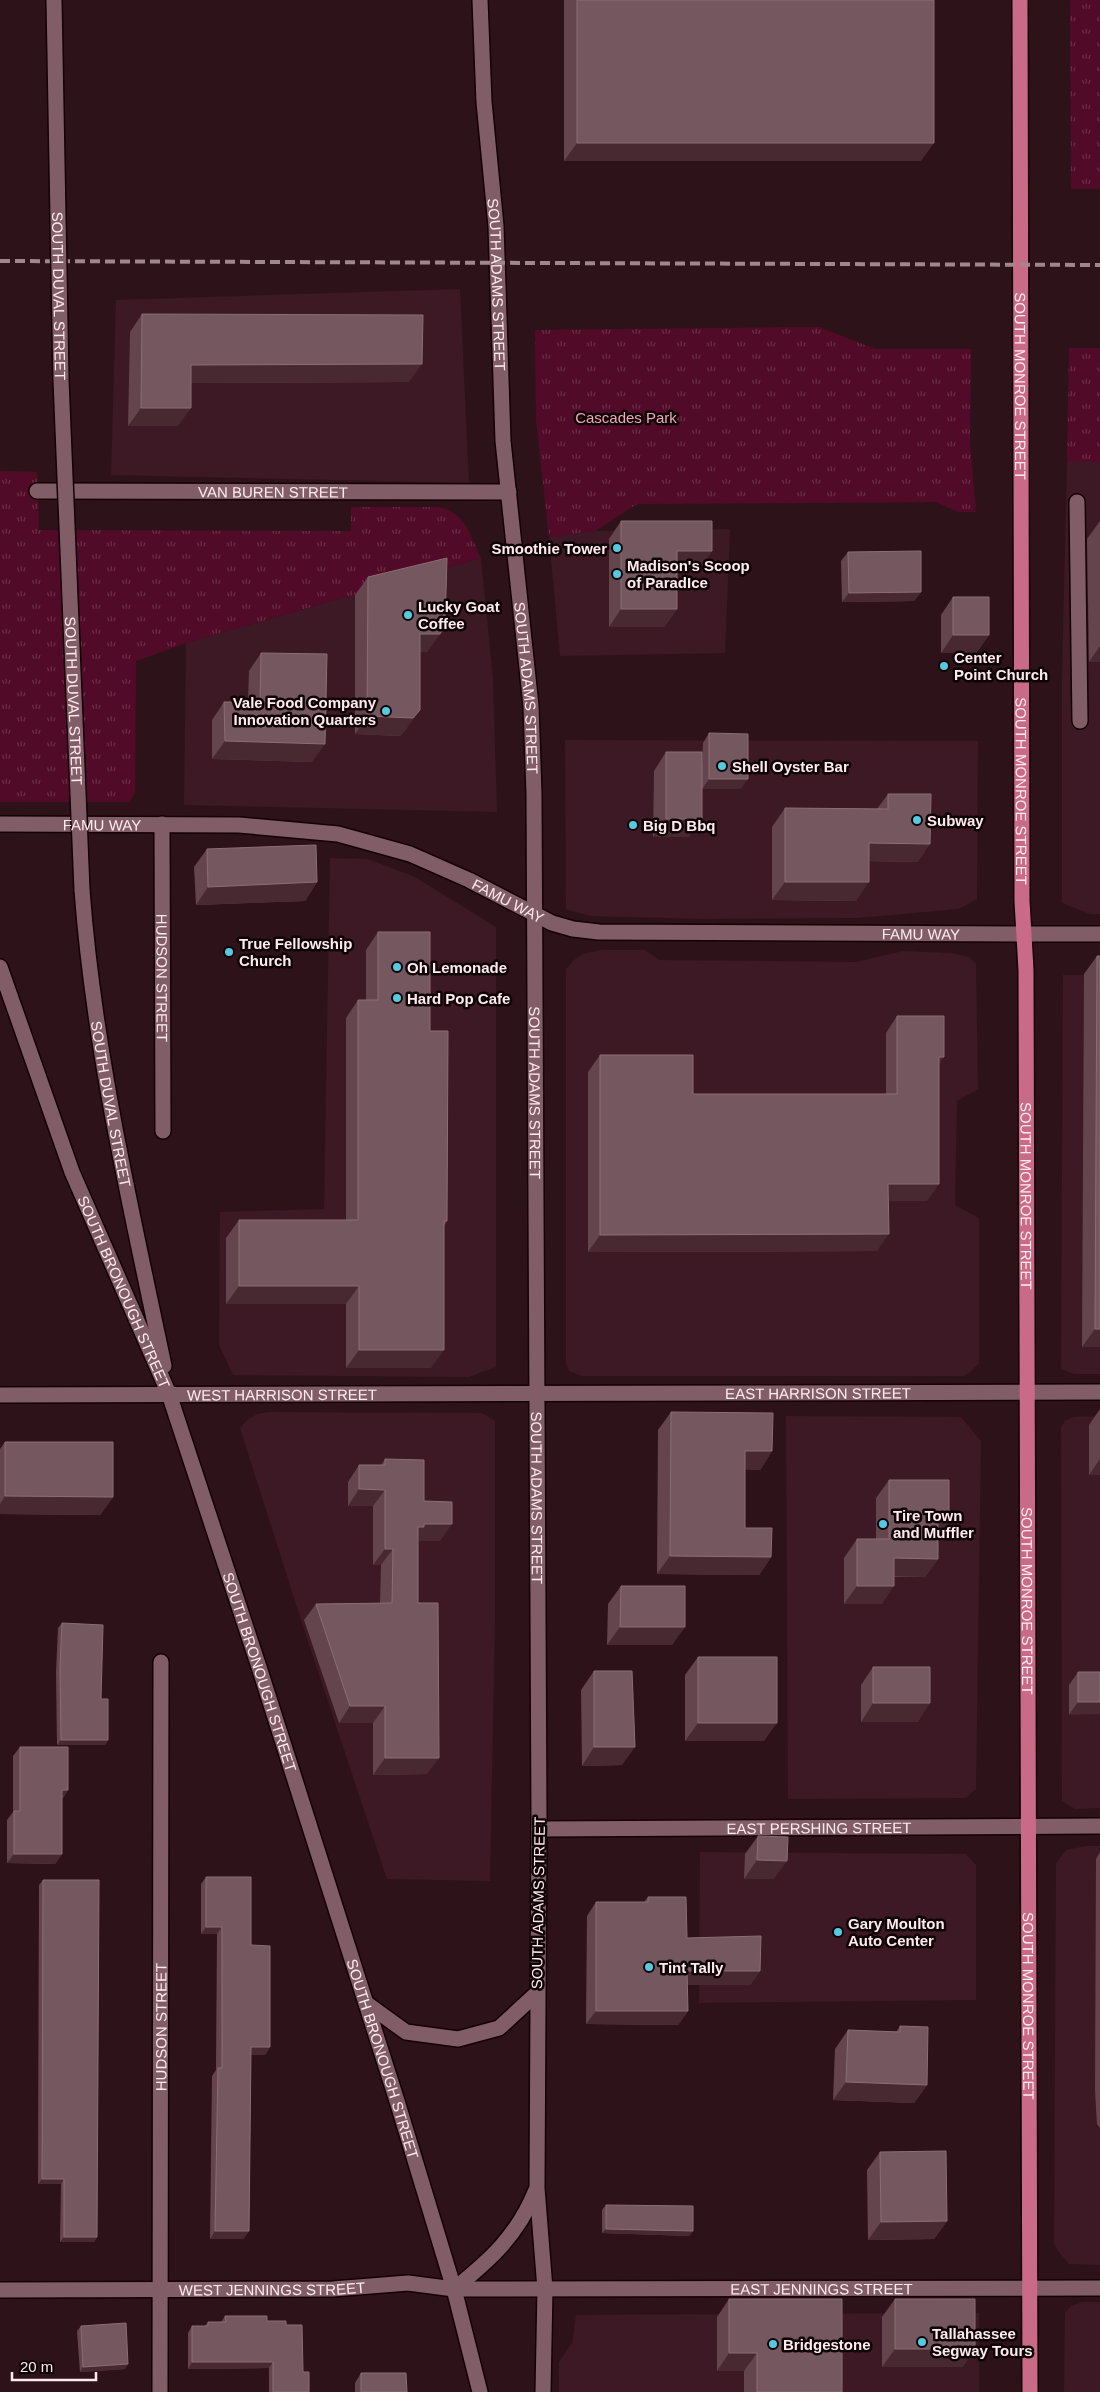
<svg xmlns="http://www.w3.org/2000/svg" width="1100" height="2392" viewBox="0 0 1100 2392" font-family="Arial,sans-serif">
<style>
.built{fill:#3c1924}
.park{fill:url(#park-tufts)}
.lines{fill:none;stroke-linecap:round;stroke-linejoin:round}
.street-casing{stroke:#140106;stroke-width:18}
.secondary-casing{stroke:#140106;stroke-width:18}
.primary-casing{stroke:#140106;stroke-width:18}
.street{stroke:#815e67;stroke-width:15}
.secondary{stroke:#815e67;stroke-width:15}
.primary{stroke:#ca6a89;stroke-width:15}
.rail{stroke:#9f878d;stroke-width:4;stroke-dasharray:10 5;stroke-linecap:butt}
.secondary-bridge-casing{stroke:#140106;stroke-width:18;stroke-linecap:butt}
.secondary-bridge{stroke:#815e67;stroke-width:15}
.wall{fill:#65454d}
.shaded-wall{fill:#482931}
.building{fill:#75575f;stroke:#8b6e75}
.poi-dot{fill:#55cadf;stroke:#0e0406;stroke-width:2}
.labels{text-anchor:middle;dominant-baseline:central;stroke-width:5;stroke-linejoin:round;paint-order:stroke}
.street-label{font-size:15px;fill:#ffeaef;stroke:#0e0406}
.park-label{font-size:15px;fill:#f3a5ba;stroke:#0e0406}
.poi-label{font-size:15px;font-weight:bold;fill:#ffeaef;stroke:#0e0406;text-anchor:start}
</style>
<defs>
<pattern id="park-tufts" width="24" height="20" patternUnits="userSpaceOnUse" patternTransform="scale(1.25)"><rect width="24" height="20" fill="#510a27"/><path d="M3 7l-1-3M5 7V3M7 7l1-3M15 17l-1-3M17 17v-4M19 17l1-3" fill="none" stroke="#6b2e47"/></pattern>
</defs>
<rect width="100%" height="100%" fill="#2e121a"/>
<!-- built -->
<path class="built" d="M460,289L469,483L111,475L116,300Z
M1067,462H1100V914H1090L1062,903V676Z
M730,529L725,653L560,656L549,537L595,531Z
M481,558L493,679L497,812L184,805L186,643Z
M565,740L978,741L977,899L959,909L858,918L703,919L590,916L566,909Z
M330,858L368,859L415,877L496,927V1367L469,1377L233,1375L219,1345L220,1212L324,1209Z
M601,950H645L659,960L856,962L903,951L951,953L969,957L976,964L978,1089L957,1101L955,1205L979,1218V1363L970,1372L964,1376H582L569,1371L566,1363V969L574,960L583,954Z
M1063,975H1100V1374H1074L1061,1369Z
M269,1412L482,1413L495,1421V1620L490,1881L387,1879L301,1620L240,1428L246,1421L257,1414Z
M786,1416L961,1417L981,1441L976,1789L966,1798L788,1799Z
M1100,1416V1808L1075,1809L1062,1801L1061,1427L1065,1421L1073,1417Z
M1086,1846H1100V2265L1069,2264L1058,2251L1054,2243L1056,1863L1066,1850Z
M700,1852L966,1854L976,1865V2000L699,2003Z
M1082,2302H1100V2392H1064L1065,2313L1071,2306Z
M979,2313V2392H559V2362L572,2343L576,2315Z"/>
<!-- park -->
<path class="park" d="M1070,0H1100V189H1071Z
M819,327L875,349H971L970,443L976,512H958L936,502L637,504L595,531L549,537L536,420L535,330Z
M1069,348H1100V462H1067Z
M0,471L37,472L39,530L351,531V507H438C467,513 469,534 481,558L186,643L136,661L135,793L129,802H0Z"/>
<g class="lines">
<!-- street casing -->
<g class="street-casing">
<g id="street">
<path id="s1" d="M37,491L509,492"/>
<path d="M1077,502L1080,721"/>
<path id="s2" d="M162,824L163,1131"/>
<path d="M1024,934H1100"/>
<path id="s3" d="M0,1395L1100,1392"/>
<path id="s4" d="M539,1829L1100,1826"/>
<path id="s5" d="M0,2290L333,2289L408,2283L454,2289L1100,2288"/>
<path id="s6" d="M160,2392L161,1662"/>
</g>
</g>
<!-- secondary casing -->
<g class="secondary-casing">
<g id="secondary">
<path id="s7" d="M480,0L484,102L496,226L503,441L531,706L534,794L539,1819L537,2188L545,2289L543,2392"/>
<path id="s8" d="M0,824L239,825L338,834L410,854L469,880L552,923L573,929L599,932L1024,934"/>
<path id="s9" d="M82,890C94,1051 131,1208 164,1366"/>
<path id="s10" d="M0,967L72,1172L169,1394L259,1667L397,2101L454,2289L480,2392"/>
<path d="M366,2003L406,2032L458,2039L499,2028L537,1993"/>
<path d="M454,2289C490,2260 517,2236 535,2192"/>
</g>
</g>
<!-- primary casing -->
<g class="primary-casing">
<g id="primary">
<path id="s11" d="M1020,0L1022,901L1026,970L1030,2392"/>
</g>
</g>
<!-- street -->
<use href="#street" class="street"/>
<!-- secondary -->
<use href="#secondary" class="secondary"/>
<!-- primary -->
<use href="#primary" class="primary"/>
<!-- rail -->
<path class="rail" d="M0,261L1100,265"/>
<!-- secondary-bridge casing -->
<g class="secondary-bridge-casing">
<g id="secondary-bridge">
<path id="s12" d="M54,0L61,380L82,890"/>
</g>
</g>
<!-- secondary-bridge -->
<use href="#secondary-bridge" class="secondary-bridge"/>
</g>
<!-- wall -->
<path class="wall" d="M564,0H934L921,161H564Z
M142,314L409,382L191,383L178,426H128L130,332Z
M621,521L712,551L699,569H677V609L664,627H609V539Z
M1100,521V662H1089L1087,539Z
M848,552L921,592L914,601L842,602L841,561Z
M368,577L445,626L427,652H420L407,728L400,736L355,734V595Z
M953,597L989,635L976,653H941V615Z
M261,653L312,762L212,759V720L224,702H248L249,671Z
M709,733L741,789H702L689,837H653L654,771L666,752L702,767L703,743Z
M888,794L918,862L869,861L856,901L772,900V827L785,808L877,809Z
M207,849L317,882L305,901L196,905L194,867Z
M378,932L430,1031L447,1221L444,1226L431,1368H346V1304H226V1238L239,1220H346V1018L358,1000H366V950Z
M1097,956H1100V1347H1082L1084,974Z
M897,1016L939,1064L927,1201H889L877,1251L588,1252V1072L600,1055L693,1094H886V1033Z
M1100,1409V1475H1089V1425Z
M671,1412L772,1451L760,1470L745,1469V1528L771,1557L759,1575L657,1574L658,1430Z
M5,1442L113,1497L100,1515L0,1514V1449Z
M385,1459L424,1501L440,1541H418V1603L427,1774L373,1775V1723H339L304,1620L316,1604L380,1603L381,1565H373V1506H348V1482L359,1465H381Z
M889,1480L949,1521L938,1537V1559L925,1577H894L882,1604H844V1558L857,1539H876V1498Z
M621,1586L672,1645H607L608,1604Z
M62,1623L101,1699L108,1740L105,1745H57L56,1672L58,1628Z
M698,1657L764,1741H685V1675Z
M873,1667L918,1722H861V1685Z
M594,1671L622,1765L582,1766L581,1690Z
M1078,1672H1100L1069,1715V1685Z
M20,1747L68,1790L62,1799V1854L55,1864L7,1863V1820L13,1812V1756Z
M758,1836L774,1879H744L745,1854Z
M1100,1852V2128L1097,2124L1095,2091L1096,1859Z
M206,1877L251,1945L270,2047L265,2055H251L249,2231L243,2239H210L212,2076L216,2070L217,1934H201V1884Z
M43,1880L97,2237L94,2242H60L61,2184H38L39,1885Z
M648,1897L687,1938L760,1971L750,1985H687L688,2011L678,2025L586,2024L587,1916L596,1902H644Z
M900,2026L927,2085L914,2103L833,2100L835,2049L848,2030L896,2032Z
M880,2152L947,2221L934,2239L868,2240L867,2170Z
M606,2205L693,2231L689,2236L602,2233V2210Z
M729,2299L842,2392H744V2371H717V2317Z
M895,2299L963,2367H882V2317Z
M225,2316L267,2321L286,2325L309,2392H269V2368L188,2369V2333L192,2326H205L208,2322H221Z
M81,2326L125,2369L80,2372L77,2331Z
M361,2373L407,2392H355V2383Z"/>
<!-- shaded-wall -->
<path class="shaded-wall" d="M577,143H934L921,161H564Z
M422,364L409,382L179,383L191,365Z
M141,408H191L178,426H128Z
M677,551H712L699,569H664Z
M921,592L914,601L842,602L849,593Z
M621,609H677L664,627H609Z
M420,634H440L427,652H407Z
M953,635H989L976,653H941Z
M1100,646V662H1089Z
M420,710L407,728L400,736L355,734L367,716Z
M225,741L325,744L312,762L212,759Z
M709,779H748L741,789H702Z
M666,819H702L689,837H653Z
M869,843L930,844L918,862L856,861Z
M317,882L305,901L196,905L208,887Z
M785,882H869L856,901L772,900Z
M939,1057H944L933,1073Z
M888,1184H939L927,1201H877Z
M889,1234L877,1251L588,1252L600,1235Z
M239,1286H359L346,1304H226Z
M1095,1329H1100V1347H1082Z
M359,1350H444L431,1368H346Z
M745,1451H772L760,1470L733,1469Z
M1100,1459V1475H1089Z
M359,1489L385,1490L373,1506H348Z
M5,1496L113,1497L100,1515L0,1514V1504Z
M938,1521H949L937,1539Z
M424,1524H452L440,1541H414L418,1527Z
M385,1549H393L381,1565H373Z
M670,1556L771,1557L759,1575L657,1574Z
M894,1558L938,1559L925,1577L882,1576Z
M857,1586H894L882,1604H844Z
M620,1627H685L672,1645H607Z
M1078,1702H1100V1714L1069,1715Z
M873,1703H930L918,1722H861Z
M350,1706H385L373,1723H339Z
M698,1723H777L764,1741H685Z
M61,1740H108L105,1745H57Z
M594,1747H635L622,1765L582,1766Z
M385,1758H439L427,1774L373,1775Z
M62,1790H68L61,1799Z
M14,1854H62L55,1864L7,1863Z
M757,1860L787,1861L774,1879H744Z
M206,1927H222L217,1934H201Z
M687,1971H760L750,1985H678Z
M596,2011H688L678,2025L586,2024Z
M251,2047H270L265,2055H246Z
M846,2082L927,2085L914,2103L833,2100Z
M42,2179H64L61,2184H38Z
M947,2221L934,2239L868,2240L881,2222Z
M606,2229L693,2231L689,2236L602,2233Z
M215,2231H249L243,2239H210Z
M64,2237H97L94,2242H60Z
M895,2349H975L963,2367H882Z
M729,2353H757L744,2371H717Z
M192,2362H273L269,2368L188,2369Z
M128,2364L125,2369L80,2372L83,2367Z"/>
<!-- building -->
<path class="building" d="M577,0H934V143H577Z
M142,314L423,315L422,364L191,365V408H141Z
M621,521H712V551H677V609H621Z
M921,551V592L849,593L848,552Z
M447,558L445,626L440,634H420V710L413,718L367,716L368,577Z
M953,597H989V635H953Z
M261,653L327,654L325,744L225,741L224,702H260Z
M709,733L748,734V779H709Z
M666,752H702V819H666Z
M888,794H931L930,844L869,843V882H785V808L888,809Z
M316,845L317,882L208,887L207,849Z
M378,932H430V1031H448L447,1221H444V1350H359V1286H239V1220H358V1000H378Z
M1097,956H1100V1329H1095Z
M897,1016H944V1057H939V1184H888L889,1234L600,1235V1055H693V1094H897Z
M671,1412L773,1413L772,1451H745V1528H772L771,1557L670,1556Z
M5,1442H113V1497L5,1496Z
M385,1459L424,1460V1501L452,1502V1524H424V1527H418V1603H438L439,1758H385V1706H350L316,1604L392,1603L393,1549H385V1490L359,1489V1465H385Z
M889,1480H949V1521H938V1559L894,1558V1586H857V1539H889Z
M621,1586H685V1627H620Z
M62,1623L103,1625L101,1699H108V1740H61L60,1667Z
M698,1657H777V1723H698Z
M873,1667H930V1703H873Z
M594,1671H632L635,1747H594Z
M1078,1672H1100V1702H1078Z
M20,1747H68V1790H62V1854H14V1811H20Z
M758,1836L788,1837L787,1861L757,1860Z
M206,1877H251V1945L270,1946V2047H251L249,2231H215L218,2068H222V1927H206Z
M43,1880H99L97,2237H64V2179H42Z
M648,1897H686L687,1938L761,1936L760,1971H687L688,2011H596V1902H648Z
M900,2026L928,2027L927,2085L846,2082L848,2030L900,2032Z
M946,2151L947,2221L881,2222L880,2152Z
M606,2205L693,2206V2231L606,2229Z
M729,2299H842V2392H757V2353H729Z
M895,2299H975V2349H895Z
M225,2316H267V2321H286V2325H302L303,2372H309V2392H273V2362H192V2326H208V2322H226Z
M126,2323L128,2364L83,2367L81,2326Z
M361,2373H406L407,2392H361Z"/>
<!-- markers -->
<g class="poi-dot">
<circle cx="617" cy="548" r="5"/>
<circle cx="617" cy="574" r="5"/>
<circle cx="408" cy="615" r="5"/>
<circle cx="944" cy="666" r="5"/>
<circle cx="386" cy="711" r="5"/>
<circle cx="722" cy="766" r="5"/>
<circle cx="917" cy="820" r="5"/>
<circle cx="633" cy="825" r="5"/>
<circle cx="229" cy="952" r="5"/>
<circle cx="397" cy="967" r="5"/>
<circle cx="397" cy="998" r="5"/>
<circle cx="883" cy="1524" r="5"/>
<circle cx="838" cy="1932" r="5"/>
<circle cx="649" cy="1967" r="5"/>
<circle cx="922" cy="2342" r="5"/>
<circle cx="773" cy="2344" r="5"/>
</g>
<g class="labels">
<!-- street labels -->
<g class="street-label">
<text stroke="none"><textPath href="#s7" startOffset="285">SOUTH ADAMS STREET</textPath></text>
<text stroke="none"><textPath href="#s12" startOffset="296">SOUTH DUVAL STREET</textPath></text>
<text stroke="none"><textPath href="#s11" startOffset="386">SOUTH MONROE STREET</textPath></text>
<text stroke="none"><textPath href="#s1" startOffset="236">VAN BUREN STREET</textPath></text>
<text stroke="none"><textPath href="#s7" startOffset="690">SOUTH ADAMS STREET</textPath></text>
<text stroke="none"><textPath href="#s12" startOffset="701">SOUTH DUVAL STREET</textPath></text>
<text stroke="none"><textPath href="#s11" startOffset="791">SOUTH MONROE STREET</textPath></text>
<text stroke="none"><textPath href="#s8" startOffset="102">FAMU WAY</textPath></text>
<text stroke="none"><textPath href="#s8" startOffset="522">FAMU WAY</textPath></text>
<text stroke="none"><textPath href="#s8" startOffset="941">FAMU WAY</textPath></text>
<text stroke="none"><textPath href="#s2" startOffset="154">HUDSON STREET</textPath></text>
<text stroke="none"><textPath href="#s7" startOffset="1095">SOUTH ADAMS STREET</textPath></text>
<text stroke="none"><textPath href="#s9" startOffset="216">SOUTH DUVAL STREET</textPath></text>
<text stroke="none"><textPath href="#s11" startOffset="1196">SOUTH MONROE STREET</textPath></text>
<text stroke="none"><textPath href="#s10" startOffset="348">SOUTH BRONOUGH STREET</textPath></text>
<text stroke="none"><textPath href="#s3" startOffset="818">EAST HARRISON STREET</textPath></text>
<text stroke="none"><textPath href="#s3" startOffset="282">WEST HARRISON STREET</textPath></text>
<text stroke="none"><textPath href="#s7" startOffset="1500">SOUTH ADAMS STREET</textPath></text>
<text stroke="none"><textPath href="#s11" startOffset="1601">SOUTH MONROE STREET</textPath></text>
<text stroke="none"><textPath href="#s10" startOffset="752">SOUTH BRONOUGH STREET</textPath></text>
<text stroke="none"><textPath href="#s4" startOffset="280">EAST PERSHING STREET</textPath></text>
<text transform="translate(538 1903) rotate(-89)">SOUTH ADAMS STREET</text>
<text stroke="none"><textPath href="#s11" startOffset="2006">SOUTH MONROE STREET</textPath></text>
<text stroke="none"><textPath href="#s6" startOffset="365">HUDSON STREET</textPath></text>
<text stroke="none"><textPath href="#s10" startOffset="1158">SOUTH BRONOUGH STREET</textPath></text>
<text stroke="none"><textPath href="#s5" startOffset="272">WEST JENNINGS STREET</textPath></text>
<text stroke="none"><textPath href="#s5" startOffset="822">EAST JENNINGS STREET</textPath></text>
</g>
<!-- park labels -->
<g class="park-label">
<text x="626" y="417">Cascades Park</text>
</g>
<!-- poi labels -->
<g class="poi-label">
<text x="607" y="548" text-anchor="end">Smoothie Tower</text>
<text x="627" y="565">Madison's Scoop<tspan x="627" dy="17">of ParadIce</tspan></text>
<text x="418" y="606">Lucky Goat<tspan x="418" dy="17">Coffee</tspan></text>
<text x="954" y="657">Center<tspan x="954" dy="17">Point Church</tspan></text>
<text x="376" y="702" text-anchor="end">Vale Food Company<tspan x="376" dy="17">Innovation Quarters</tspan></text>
<text x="732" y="766">Shell Oyster Bar</text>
<text x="927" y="820">Subway</text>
<text x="643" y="825">Big D Bbq</text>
<text x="239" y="943">True Fellowship<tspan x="239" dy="17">Church</tspan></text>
<text x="407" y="967">Oh Lemonade</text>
<text x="407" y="998">Hard Pop Cafe</text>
<text x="893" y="1515">Tire Town<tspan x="893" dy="17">and Muffler</tspan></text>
<text x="848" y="1923">Gary Moulton<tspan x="848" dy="17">Auto Center</tspan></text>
<text x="659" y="1967">Tint Tally</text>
<text x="932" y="2333">Tallahassee<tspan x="932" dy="17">Segway Tours</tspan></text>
<text x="783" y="2344">Bridgestone</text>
</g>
</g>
<!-- scale -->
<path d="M12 2372v8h84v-8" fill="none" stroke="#ffeaef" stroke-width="2.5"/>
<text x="20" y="2372" font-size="15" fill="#ffeaef" stroke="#0e0406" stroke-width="4" paint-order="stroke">20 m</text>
</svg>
